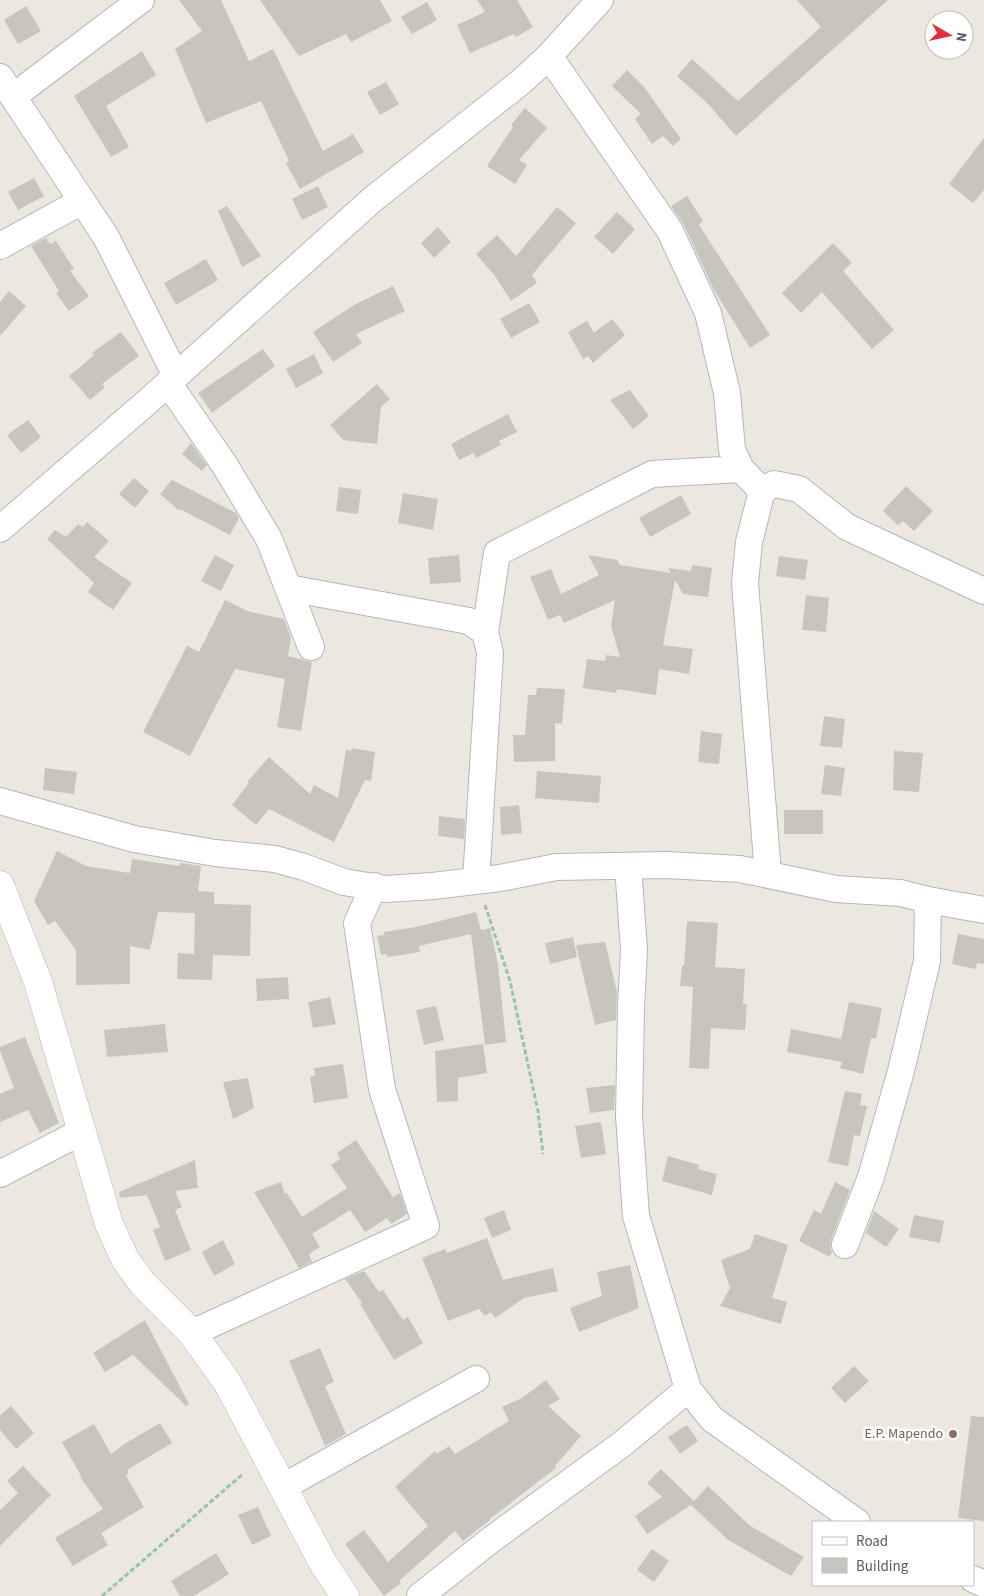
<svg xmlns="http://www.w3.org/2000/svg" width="984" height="1596" viewBox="0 0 984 1596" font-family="'Source Sans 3',sans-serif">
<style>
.building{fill:#c8c5bf}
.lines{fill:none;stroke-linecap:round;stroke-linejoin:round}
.street-casing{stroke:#b3b7bb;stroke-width:28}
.secondary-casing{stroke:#b2b6bb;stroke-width:29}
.path{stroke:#97c79e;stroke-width:3;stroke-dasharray:5 2.5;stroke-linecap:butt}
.street{stroke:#fff;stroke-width:26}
.secondary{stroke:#fff;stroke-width:28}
.education-dot{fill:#8d6e63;stroke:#fff;stroke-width:2}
.labels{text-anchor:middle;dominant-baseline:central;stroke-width:5;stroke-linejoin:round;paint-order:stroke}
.education-label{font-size:14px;fill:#785e54;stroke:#fff;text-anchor:end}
</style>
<rect width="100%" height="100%" fill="#ece8e0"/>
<!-- building -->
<path class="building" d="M179,0H221L249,61L273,49L323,151L353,134L364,152L300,189L286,163L289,161L261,101L206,123L175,49L202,31Z
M260,0H380L392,21L351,42L346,34L299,56Z
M477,0H517L533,27L516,37L514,34L470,53L457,25L485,12Z
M797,0H888L736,136L708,104L677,76L692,59L738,101L821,27Z
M427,2L437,20L412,34L401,17Z
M26,6L41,31L18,44L4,20Z
M142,51L156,75L106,106L129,147L111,157L74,96Z
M627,70L644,87L681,139L673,146L663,136L652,144L635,119L641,114L612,86Z
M386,82L399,104L380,115L367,92Z
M525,108L547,128L519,160L527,165L515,184L487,166L513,127L511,125Z
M984,138V190L973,203L949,184Z
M34,178L44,196L18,210L8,192Z
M318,186L328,207L302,220L292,199Z
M687,196L703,221L699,225L770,335L750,348L714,290L684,225L671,206Z
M227,206L261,256L242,267L218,211Z
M557,207L576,223L532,275L537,283L511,301L495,276L476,254L497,235L516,256Z
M617,212L635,229L613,254L594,237Z
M438,227L451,242L434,258L421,243Z
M46,238L50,244L56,241L74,269L70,271L89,296L69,311L56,293L59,291L31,246Z
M833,243L852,263L843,271L894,330L872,349L822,292L801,313L782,293Z
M206,259L218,280L176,305L164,283Z
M393,286L405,311L356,334L362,343L333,362L313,332L354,305Z
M9,291L26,306L0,336V302Z
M529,303L540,322L511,338L500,319Z
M612,319L625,335L593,363L588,356L583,359L568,332L587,321L594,333Z
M121,332L139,356L102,384L105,387L90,400L69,376L94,355L92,353Z
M263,349L275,366L212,413L198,393Z
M314,354L323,373L296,388L286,369Z
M377,384L390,399L381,407L377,444L343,440L330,425Z
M630,390L649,416L633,429L610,400Z
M508,414L517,432L499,441L501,445L476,458L474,453L459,460L451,444Z
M28,420L41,437L21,453L7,435Z
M191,443L207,465L202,471L182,454Z
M134,478L149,491L135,508L119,494Z
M172,480L236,513L239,518L230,535L180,509L178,510L160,494Z
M906,486L933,511L914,531L903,521L898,525L883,511Z
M339,487L361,490L358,514L336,511Z
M403,493L438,499L433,530L398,523Z
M681,495L691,514L650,537L639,518Z
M87,522L109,541L94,557L132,583L113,610L88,592L94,583L47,539L55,530L66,537L78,524L83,527Z
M215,555L234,565L221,591L201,581Z
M459,555L461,582L430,584L428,558Z
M588,555L617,560L620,565L671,573L668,568L691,571L692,565L712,568L708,597L683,594L675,580L663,645L693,649L689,674L659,669L656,695L617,689L616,693L583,688L587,659L605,661L606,655L620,657L611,626L615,600L564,623L560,615L548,620L530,577L551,569L561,594L599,575Z
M779,556L808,560L805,580L776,576Z
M806,595L829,598L826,632L802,630Z
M225,600L250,612L284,619L291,638L288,656L312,662L301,731L277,727L285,679L235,669L190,756L143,732L187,646L199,652Z
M537,688L565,689L562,724L555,723V761L514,762L513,735H525L528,695H536Z
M824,716L845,719L842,748L820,746Z
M701,731L722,734L719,764L698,762Z
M352,748L375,752L371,781L365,780L334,842L269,809L256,825L232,805L249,783L247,782L269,757L310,794L314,785L338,798L346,750L351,751Z
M894,751L923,753L919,792L893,790Z
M825,765L845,768L841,796L821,794Z
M45,768L77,772L74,794L43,790Z
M537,771L601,776L599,803L535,798Z
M519,805L522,833L501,835L500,807Z
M784,810H823V834H784Z
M439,816L465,819L464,839L438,836Z
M57,851L86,866L130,873L132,859L179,866L180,863L201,866L198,891L214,892V904L251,905L250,956L213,955L212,980L177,979L178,953L194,954L195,913L158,912L150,950L130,946V984L76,985V950L55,921L48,925L34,901Z
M476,912L481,930L490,928L498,964L506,1042L485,1045L471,934L419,946L420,952L387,957V954L381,955L377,936L384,935V932L416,927Z
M687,921L718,923L715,967L745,969L743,1004H747L745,1030L711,1028L709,1069L689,1068L693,987L680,986L682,966H684Z
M958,934L984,939V964L977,963L976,969L952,964Z
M573,937L577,957L550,964L545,943Z
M605,942L617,992L616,1020L595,1025L576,945Z
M288,977L289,999L257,1001L256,979Z
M330,997L336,1024L313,1028L308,1002Z
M849,1002L882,1008L876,1039L871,1038L863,1074L840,1068L842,1062L787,1052L791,1029L841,1039Z
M436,1006L444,1040L424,1045L416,1010Z
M165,1024L168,1052L107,1057L104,1030Z
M25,1037L59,1123L40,1133L28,1110L0,1122V1094L14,1088L0,1051V1047Z
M483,1044L487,1073L458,1078V1101L437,1102L435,1051Z
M343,1064L348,1098L314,1103L310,1077L315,1076L314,1068Z
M248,1078L254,1108L233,1119L223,1082Z
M615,1085L614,1110L590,1113L586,1088Z
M845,1091L862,1094L860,1105L867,1106L860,1136L854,1135L848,1166L828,1162Z
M601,1122L606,1154L581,1158L575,1126Z
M356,1140L393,1197L400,1193L407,1214L391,1224L387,1218L365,1232L350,1210L312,1234L320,1247L309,1254L312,1262L299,1268L254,1192L281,1182L285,1194L287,1193L302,1217L347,1188L331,1165L340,1159L337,1153Z
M668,1156L699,1165L698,1169L717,1174L712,1195L662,1181Z
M195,1160L198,1188L175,1191L182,1207L175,1210L191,1250L165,1261L153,1230L160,1227L147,1195L120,1198L119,1192Z
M835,1182L850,1190L831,1240L830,1247L832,1252L830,1257L799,1241L814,1210L821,1214Z
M504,1210L511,1230L492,1238L484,1218Z
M874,1211L899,1229L886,1247L866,1233Z
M914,1215L944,1221L940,1243L909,1237Z
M755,1234L788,1245L772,1298L787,1302L781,1324L720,1306L730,1288L721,1260L750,1249Z
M487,1238L503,1280L553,1268L558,1291L524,1298L495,1318L491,1312L485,1316L479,1309L448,1321L422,1258L445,1249L447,1253Z
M223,1240L235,1264L214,1276L202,1252Z
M630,1265L639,1308L579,1332L570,1308L602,1296L597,1272Z
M364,1271L379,1292L383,1290L403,1320L408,1317L423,1343L394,1360L360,1304L362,1303L345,1279Z
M145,1320L189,1404L186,1406L133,1355L105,1372L93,1353Z
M320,1348L334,1382L325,1386L346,1434L325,1446L289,1361Z
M854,1366L869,1381L845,1403L831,1388Z
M546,1380L560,1399L548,1406L581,1436L555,1466L556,1468L490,1519V1520L463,1541L455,1531L399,1581L401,1583L384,1596L345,1544L364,1530L388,1562L428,1526L395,1487L435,1451L437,1454L449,1446L455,1454L509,1421L502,1407L522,1398Z
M11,1406L34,1433L16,1449L0,1430V1415Z
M971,1416L984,1417V1521L958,1518Z
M160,1423L172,1443L127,1470L129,1473L126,1476L144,1507L101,1533L108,1545L73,1566L55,1538L103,1509L80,1477L81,1476L62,1442L94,1424L111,1454L126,1443Z
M687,1425L698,1441L680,1454L668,1437Z
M23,1466L51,1495L0,1546V1510L18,1493L7,1481Z
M661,1469L694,1501L708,1486L749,1525L804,1557L791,1576L728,1540L691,1505L647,1534L635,1516L662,1497L647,1483Z
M258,1507L271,1536L252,1545L238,1515Z
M652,1549L669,1561L654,1582L637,1570Z
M216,1553L229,1574L194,1596H180L171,1581Z"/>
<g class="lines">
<!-- street casing -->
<g class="street-casing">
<path id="street" d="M549,56L670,231L708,313L727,393L732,450L741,469L762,491
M0,77L106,237L176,376
M14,96L141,0
M0,246L82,201
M168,383L224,464L269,539L311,647
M0,529L146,403L373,199L522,81L549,56L600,0
M288,588L469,621L485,632L490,653L476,881
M485,632L497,553L652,474L741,469
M0,801L134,839L215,853L275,859L304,867L344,882L385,889L433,886L500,878L556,867L667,865L740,869L836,889L901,893L928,900L984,910
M628,866L634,950L631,1008L629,1116L636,1216L688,1389L712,1419L857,1522
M768,874L745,583L749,542L762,491L774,484L799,489L847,527L984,591
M0,1174L81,1132
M845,1245L871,1177L901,1071L927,961L928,900
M192,1333L426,1226L382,1089L357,923L374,886
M283,1487L476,1379
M973,1579L984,1584
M420,1596L492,1539L622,1444L688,1389"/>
</g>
<!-- secondary casing -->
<g class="secondary-casing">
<path id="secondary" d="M0,885L38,982L109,1224L125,1259L142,1283L192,1333L227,1382L323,1563L345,1596"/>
</g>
<!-- path -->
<path class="path" d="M485,905L510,981L538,1111L543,1154
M102,1596L244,1473"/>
<!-- street -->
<use href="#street" class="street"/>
<!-- secondary -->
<use href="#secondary" class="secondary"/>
</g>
<!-- markers -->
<circle class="education-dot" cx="953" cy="1434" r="5"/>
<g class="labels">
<!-- education labels -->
<g class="education-label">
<text x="943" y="1434">E.P. Mapendo</text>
</g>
</g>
<!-- legend -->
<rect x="812" y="1521" width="162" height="65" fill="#ffffff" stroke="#bdbfc0"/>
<rect x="822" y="1537" width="25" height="8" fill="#ffffff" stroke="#bdbfc0"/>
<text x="856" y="1546" font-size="15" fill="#595e61">Road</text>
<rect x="822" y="1558" width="25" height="15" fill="#c8c5bf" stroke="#bdbfc0"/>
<text x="856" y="1571" font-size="15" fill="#595e61">Building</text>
<!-- north arrow -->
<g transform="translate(949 35) rotate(99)"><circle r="24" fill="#ffffff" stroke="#bdbfc0"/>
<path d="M0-4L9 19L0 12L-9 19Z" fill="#e62c37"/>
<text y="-8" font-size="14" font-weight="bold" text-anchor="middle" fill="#595e61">N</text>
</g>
</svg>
